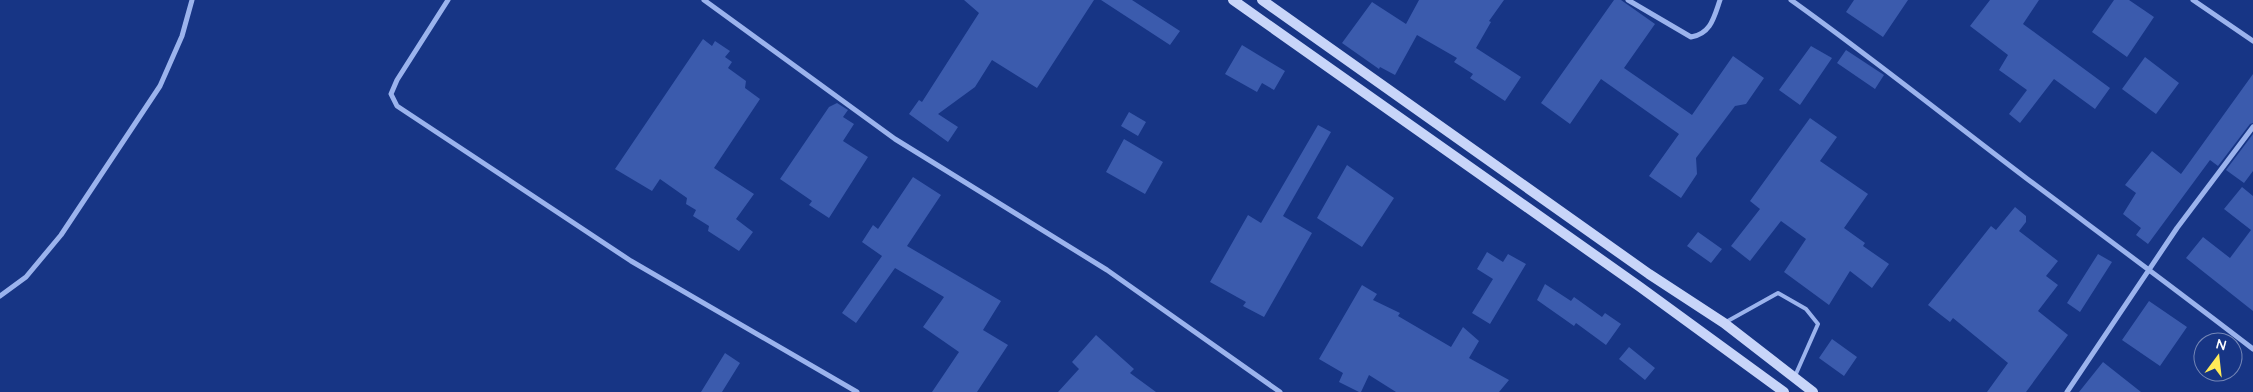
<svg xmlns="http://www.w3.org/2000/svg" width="2253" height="392" viewBox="0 0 2253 392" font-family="Quicksand,sans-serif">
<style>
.building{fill:#3b5bad}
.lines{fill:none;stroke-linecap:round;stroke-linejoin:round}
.service{stroke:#9bb3ed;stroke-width:4}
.minor{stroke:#9bb3ed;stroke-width:5}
.secondary{stroke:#c8d5f9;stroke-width:10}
</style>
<rect width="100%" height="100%" fill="#173585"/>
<!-- building -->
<path class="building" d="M964,0H1094L1037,88L992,60L975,87L938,114L958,127L948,142L909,114L919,100L922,102L979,13Z
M1101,0H1132L1180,31L1170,45Z
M1419,0H1504L1489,21L1491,22L1476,48L1521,77L1505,101L1470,78L1473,74L1454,62L1457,58L1417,35L1395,75L1380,67L1379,69L1342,43L1372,2L1406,24Z
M1614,0H1621L1655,24L1624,68L1692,115L1733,56L1764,78L1746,104L1735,106L1696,158L1697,174L1681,198L1649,176L1679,134L1601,79L1570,124L1541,103Z
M1854,0H1908L1883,37L1846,12Z
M1990,0H2039L2023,24L2110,88L2095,109L2054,79L2020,123L2009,114L2027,90L1999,70L2008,55L1970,26Z
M2114,0H2129L2154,17L2127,57L2092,32Z
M703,39L712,46L715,41L730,51L725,57L732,62L728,68L746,81L745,88L760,99L714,168L754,194L736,219L753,232L739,251L708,231L709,226L693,216L696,210L686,204L687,198L660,179L652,191L615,169Z
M1242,45L1285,71L1274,90L1262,83L1257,92L1225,74Z
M1811,46L1832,58L1800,105L1779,90Z
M1846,50L1884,75L1875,89L1837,63Z
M2145,57L2179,83L2156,114L2122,89Z
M2253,74V123L2250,124L2218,166L2210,160L2148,244L2136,235L2141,228L2123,214L2136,193L2125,185L2152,151L2181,174Z
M837,103L848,110L843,117L854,124L843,141L868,157L829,218L809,205L812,201L780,179L829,107Z
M1129,112L1146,122L1138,136L1121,126Z
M1810,118L1837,137L1820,161L1868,194L1844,228L1865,243L1863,246L1889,264L1872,288L1850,271L1829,305L1784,272L1806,239L1781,221L1750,261L1731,246L1760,209L1750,201Z
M1318,125L1331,132L1283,216L1312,233L1264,317L1243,306L1246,302L1210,282L1248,215L1261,223Z
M2253,134V171L2244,183L2226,170Z
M1124,139L1163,162L1145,194L1106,172Z
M1347,165L1394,198L1362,247L1317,218Z
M913,177L941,195L907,246L1001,301L983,330L1008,345L977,392H932L959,352L923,327L944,297L895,268L856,323L842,313L882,256L862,242L873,225L878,229Z
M2242,187L2253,196V311L2186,258L2203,237L2230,258L2251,230L2224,209Z
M2015,207L2026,216V222L2019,231L2058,261L2046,276L2058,285L2038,311L2068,335L2026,392H1987L2008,363L1953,318L1950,322L1928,305L1991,226L1996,230Z
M1698,232L1722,249L1711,263L1687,246Z
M1487,252L1503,262L1508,254L1526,264L1490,324L1472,313L1493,279L1477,269Z
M2098,254L2112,262L2080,312L2067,303Z
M1545,284L1571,301L1574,297L1602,317L1605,313L1621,324L1606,345L1576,323L1574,326L1537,300Z
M1362,285L1377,294L1373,300L1400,313L1398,316L1451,347L1463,327L1479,341L1469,358L1509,380L1499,392H1396L1369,375L1361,392H1359L1339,382L1343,373L1319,359Z
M2149,301L2187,327L2160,366L2122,340Z
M1096,335L1134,369L1130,373L1156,392H1058L1079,369L1072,362Z
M1832,339L1857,357L1844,376L1819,358Z
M1629,347L1655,368L1645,380L1619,359Z
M725,353L740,363L722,392H701Z
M2103,362L2141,392H2079Z"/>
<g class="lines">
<!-- service -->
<path class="service" d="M1726,322L1778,293L1806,309L1818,324L1795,376"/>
<!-- minor -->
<path class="minor" d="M448,0L397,80L391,94L397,106L631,261L857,392
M704,0L895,139L1107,270L1280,392
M1628,0L1691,37C1711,34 1714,17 1720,0
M1791,0C1871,57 1948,119 2026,178C2102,235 2178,291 2253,349
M2193,0L2253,41
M0,296L26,277L61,235L160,86L182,36L192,0
M2067,392L2177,228L2253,127"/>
<!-- secondary -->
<path class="secondary" d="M1233,0L1640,287L1784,392
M1262,0L1649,274L1724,323L1813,392"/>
</g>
<!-- north arrow -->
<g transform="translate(2218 357) rotate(15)"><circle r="24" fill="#173585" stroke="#7486b6"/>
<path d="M0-4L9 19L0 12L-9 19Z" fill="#ffea58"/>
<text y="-8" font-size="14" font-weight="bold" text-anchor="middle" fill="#ffffff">N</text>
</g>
</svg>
